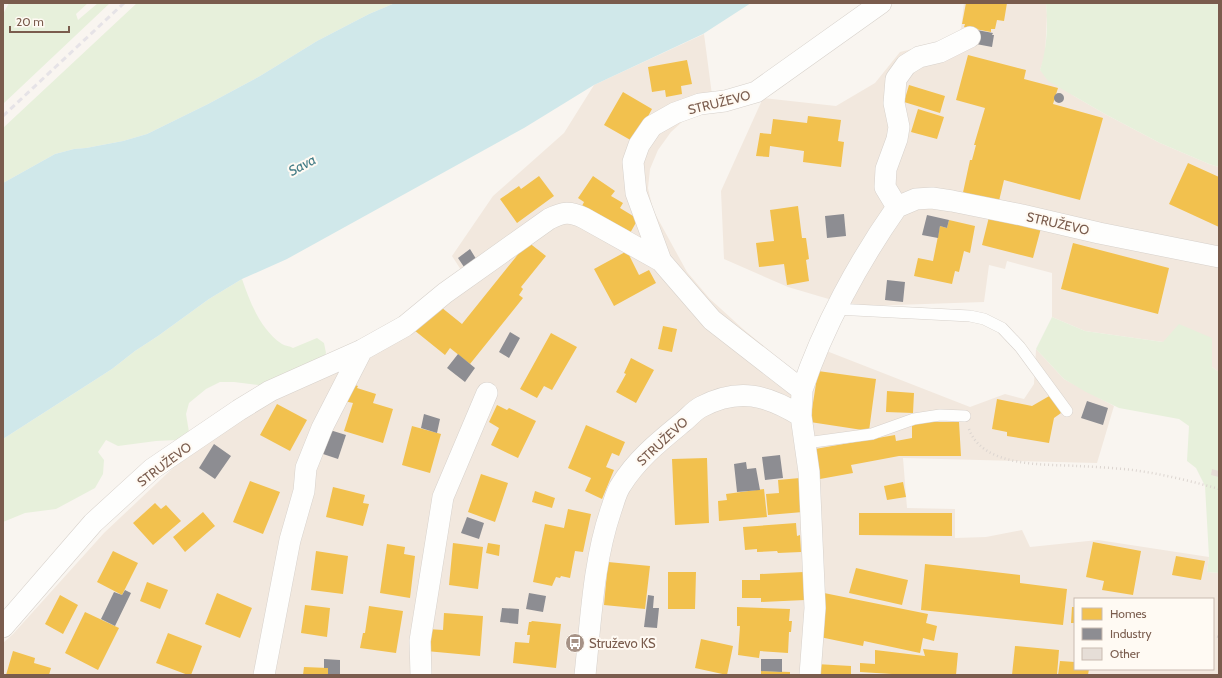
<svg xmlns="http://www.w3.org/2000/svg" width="1222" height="678" viewBox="0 0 1222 678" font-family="Cabin,sans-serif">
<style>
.residential{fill:#f2e8de;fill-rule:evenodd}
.green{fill:#e7f0db}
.water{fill:#d0e8ea}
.homes{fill:#f2c14e}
.industry{fill:#8d8d92}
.building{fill:#e6ded7}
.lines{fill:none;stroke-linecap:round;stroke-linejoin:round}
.service-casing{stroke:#d7d1cb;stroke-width:12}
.minor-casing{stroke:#d7d1cb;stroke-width:22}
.path{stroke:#dcd5d0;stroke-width:2.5;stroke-dasharray:1 3;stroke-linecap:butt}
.service{stroke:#fefefd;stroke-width:11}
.minor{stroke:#fefefd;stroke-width:21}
.rail{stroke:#e6e3e7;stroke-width:3;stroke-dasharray:6 4;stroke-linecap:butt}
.labels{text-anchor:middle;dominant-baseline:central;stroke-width:4;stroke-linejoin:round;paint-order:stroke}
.street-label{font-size:13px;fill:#7a5c4d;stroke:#fffaf3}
.poi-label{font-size:13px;fill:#7a5c4d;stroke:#fffaf3;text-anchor:start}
.water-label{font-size:14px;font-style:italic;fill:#437c86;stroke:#fffaf3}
</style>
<rect width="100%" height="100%" fill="#f9f5f0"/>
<!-- residential -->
<path class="residential" d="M964,3H1046L1047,15L1045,56L1040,70L1074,96L1105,114L1160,143L1209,164L1219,167V372L1212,367V338L1163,342L1085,331L1052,317V273L1007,261L1005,269L989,265L984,302L866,306L832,300L788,287L724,259L721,191L763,98L836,106L875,83L900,52L957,38L961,28Z
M704,34L712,95L698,113L683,121L671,132L658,150L650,169L648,188L653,210L687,272L710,299L743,329L809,383L824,350L970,407L1005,394L1024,399L1034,384L1036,349L1064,379L1114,406L1097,463L903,458L907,508L955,509V538L986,537L1022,530L1030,547L1098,540L1209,557L1207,572L1219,573V675H3V643L13,634L104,533L174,467L279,395L405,315L461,270L452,256L493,196L564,133L594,85ZM1075,599H1213V669H1075Z"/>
<!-- green -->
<path class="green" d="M9,3H88L76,14L78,20L98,3H110L3,104V14Z
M137,3H395L369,14L317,41L260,76L208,104L147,134L123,141L86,148L74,149L55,154L3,183V128Z
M1046,3H1219V167L1209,164L1160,143L1105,114L1048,81L1040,70C1047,49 1048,25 1046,3Z
M242,279C250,302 260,329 282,344C285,346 290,346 293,348L317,338L324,343L326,353L321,361L267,386L234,382H220L206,389L189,403L186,414L189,432L177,440L156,441L118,446L106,440L98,452L104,460L103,474L95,488L56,509L25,513L3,522V439L112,369L135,351L158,336L209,299Z
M1052,317L1085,331L1163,342L1179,324L1212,338V367L1219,372V573L1207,572L1209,557L1205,486L1196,468L1187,461L1189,426L1179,419L1119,408L1086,392L1064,379L1036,349Z"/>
<!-- water -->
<path class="water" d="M395,3H751L703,34L594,85L524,128L287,259L242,279L209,299L158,336L135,351L112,369L3,439V183L55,154L74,149L86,148L123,141L147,134L208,104L260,76L317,41L369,14Z"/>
<!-- homes -->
<path class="homes" d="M966,3H1007L1004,21L997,20L995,29H991V32L964,27L965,24H962Z
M968,55L1026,70L1024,79L1058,88L1053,104L1103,118L1080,200L1004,180L998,205L962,197L970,160H972L976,145H974L985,108L956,100Z
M687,60L692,84L681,86L682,94L666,97L665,90L652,92L648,67Z
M909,85L945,96L940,113L904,102Z
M623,92L652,109L634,142L604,125Z
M918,109L944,117L937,139L911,132Z
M808,116L841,120L838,141L844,142L841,167L803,162L804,151L770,146L769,157L756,156L760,133L771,134L773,119L807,123Z
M1188,163L1219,177V227L1169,204Z
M539,176L554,196L517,223L500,199L519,186L521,189Z
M593,176L615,191L611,196L623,203L620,208L638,219L629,235L582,206L584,202L578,198Z
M798,206L802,238H806L809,259L806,260L809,281L787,285L784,264L759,267L756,243L774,241L770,210Z
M990,213L1041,228L1033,258L982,245Z
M949,220L975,226L970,253L964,251L959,272L955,271L952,284L914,276L918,258L933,261L940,226L947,228Z
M528,242L546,256L521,287L523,289L519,295L523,298L470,364L450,348L445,355L414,330L436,303L462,324Z
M1073,243L1169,268L1158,314L1061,289Z
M627,251L639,275L649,270L656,283L614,306L594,269Z
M663,326L677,329L672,352L658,349Z
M551,333L577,347L552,390L544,386L537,398L520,389Z
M631,358L654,370L636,403L616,392L626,374L624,373Z
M818,371L876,379L869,431L810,422Z
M349,383L358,386L357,388L376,394L373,403L393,409L383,443L344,431L353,403L344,401Z
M887,391L914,393L913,413L886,412Z
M1051,395L1061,413L1054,418L1049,443L1007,436V432L992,429L997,399L1032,406Z
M277,404L307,420L290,451L260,435Z
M497,405L507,410L509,408L536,421L518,458L491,445L499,428L489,422Z
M912,422H959L961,456H899L851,465L853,473L820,479L815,449L895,435L896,441L912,438Z
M586,425L625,442L619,456L612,453L606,467L614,470L602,499L585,491L591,478L568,468Z
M412,426L441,434L430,473L402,465Z
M707,458L709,523L675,525L672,459Z
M481,474L508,483L495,522L468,512Z
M800,478L803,512L768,515L766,494L779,493L778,480Z
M250,481L280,492L263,534L233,522Z
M903,482L906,497L887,500L884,486Z
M333,487L365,495L363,503L369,504L363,526L326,517Z
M764,489L767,517L719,521L718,501L727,500L726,494Z
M535,491L555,498L552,508L532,502Z
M155,503L161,509L166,505L181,521L153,545L133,523Z
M568,509L591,514L583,552L575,551L570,578L561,576L560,578L556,577L552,586L533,582L545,524L564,528Z
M203,512L215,526L185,552L173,537Z
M859,513H952V536L859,535Z
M796,523L797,536L800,535L801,552L778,553L777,551L757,552V549L745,550L743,527Z
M1093,542L1141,551L1133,595L1102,590L1104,581L1086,577Z
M453,543L483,547L478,589L449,585Z
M488,543L500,545L499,556L486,553Z
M387,544L405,547L404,554L415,556L410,598L380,593Z
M113,551L138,563L122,595L97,582Z
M316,551L348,556L343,594L311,590Z
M1176,556L1205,561L1201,580L1172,575Z
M608,562L650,566L645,609L604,605Z
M925,564L1020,575V583L1067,589L1063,625L921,610Z
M856,568L908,580L902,605L849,593Z
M668,572H696L695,609H668Z
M804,572L805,600L761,602V598H742V580H760V574Z
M147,582L168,590L160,609L140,601Z
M217,593L252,608L240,638L205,624Z
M824,593L928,614L926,623L937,626L934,641L923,638L920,653L864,641L863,646L815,636Z
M60,595L78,605L63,634L45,624Z
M305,605L330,608L327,637L301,633Z
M369,606L403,611L396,653L360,648L363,633H365Z
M737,607L790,609L789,621H792L791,632H789L788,653L760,651L759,658L738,655L740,626H737Z
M1072,607H1075V623H1071Z
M85,612L119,628L98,670L65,653Z
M444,613L483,616L480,656L426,651L428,629L443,630Z
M532,621L561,624L556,668L513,663L515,642L529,643L530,635H527L529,622H531Z
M168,633L202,646L191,675H188L156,663Z
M701,639L733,646L727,675L695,668Z
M1015,646L1059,650L1057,675H1012Z
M923,649L958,653L956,675H892V674L860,672V663L875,664V650L925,656Z
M13,651L35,658L34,663L51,668L49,675H6Z
M1060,661L1075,662V669H1089L1088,675H1058Z
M816,664L851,666V675H815Z
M304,667L328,668V675H303Z
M761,671L790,672V675H761Z"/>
<!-- industry -->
<path class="industry" d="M977,30L993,33L992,35H994L992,47L976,44Z
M1054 98a5 5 0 1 1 10 0a5 5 0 1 1-10 0Z
M844,214L846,236L827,238L825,216Z
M927,215L949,220L947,228L940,226L938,238L922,235Z
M470,249L478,262L466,270L458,258Z
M887,280L905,282L903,302L885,300Z
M510,332L520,338L509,358L499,352Z
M458,354L475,368L465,382L447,368Z
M1087,401L1108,408L1103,425L1081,418Z
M424,414L440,419L437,433L421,428Z
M330,430L346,435L338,459L317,452Z
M214,444L231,456L215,479L199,468Z
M780,455L783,478L765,480L762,457Z
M746,462L747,469L756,468L760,490L737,492L734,464Z
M467,517L484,523L479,539L461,533Z
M125,590L131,593L115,626L101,619L114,592L122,595Z
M529,593L546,596L543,612L526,609Z
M648,595L654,596L653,608H659L657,628L644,627Z
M502,608L519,609L518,624L500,622Z
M324,659L340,660V675H328V668H324Z
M761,659H782V672L761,671Z"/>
<!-- building -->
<path class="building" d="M1212,469L1219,471V477L1211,475Z"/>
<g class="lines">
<!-- service casing -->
<g class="service-casing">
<path id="service" d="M835,309L970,316L984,319L1002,328L1020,347L1067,411
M806,443L872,434L914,419L940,415L965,416"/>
</g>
<!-- minor casing -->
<g class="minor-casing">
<path id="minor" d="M897,207L916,199L932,198L952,201L1022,215L1099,233L1219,257
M802,390C823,327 859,261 897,207L885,187L886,169L897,139L899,127L894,103L896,79L906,65L919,57L940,52L970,37
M3,627L93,523L152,469L239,410L270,391L362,350L405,326L445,293L549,219C563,212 570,211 584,218L661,261
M264,675L290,540L304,491L306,468L322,428L362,350
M421,675L420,641L443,497L487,393
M585,675C591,620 593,563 611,510C614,502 616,492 621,485C637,459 660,441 683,422C689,417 695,410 701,407C739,387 767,395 801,416
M810,675L815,608L809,472L801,416L802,390L712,320L661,261L636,193L633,162L639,145L652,126L675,113L700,104L725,101L756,92L881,3"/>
</g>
<!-- path -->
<path class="path" d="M969,429C983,468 1045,464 1078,466C1096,467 1115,468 1133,470C1162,474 1191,481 1219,489
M1213,636L1219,637"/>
<!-- service -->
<use href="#service" class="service"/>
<!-- minor -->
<use href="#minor" class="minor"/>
<!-- rail -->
<path class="rail" d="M3,116L124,3"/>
</g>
<!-- icons -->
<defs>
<g id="bus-disc" transform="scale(1)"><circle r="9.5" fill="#a69286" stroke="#fffaf3"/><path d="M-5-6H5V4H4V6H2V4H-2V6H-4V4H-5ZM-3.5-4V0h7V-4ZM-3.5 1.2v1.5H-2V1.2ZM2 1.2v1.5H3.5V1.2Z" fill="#fff"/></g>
</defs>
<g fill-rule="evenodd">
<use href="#bus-disc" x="575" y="643"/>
</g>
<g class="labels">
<!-- street labels -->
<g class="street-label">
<text transform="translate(719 102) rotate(-14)">STRUŽEVO</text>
<text transform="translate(1058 223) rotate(13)">STRUŽEVO</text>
<text transform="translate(662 441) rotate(-43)">STRUŽEVO</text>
<text transform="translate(164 464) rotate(-37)">STRUŽEVO</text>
</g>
<!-- poi labels -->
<g class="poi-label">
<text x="589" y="643">Struževo KS</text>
</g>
<!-- water labels -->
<g class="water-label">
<text transform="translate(302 165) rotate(-28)">Sava</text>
</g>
</g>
<!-- border -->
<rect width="1222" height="678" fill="none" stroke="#7a5c4d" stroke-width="8"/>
<!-- legend -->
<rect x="1074" y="598" width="140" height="72" fill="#fffaf3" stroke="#cabbb1"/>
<rect x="1082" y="608" width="20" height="12" fill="#f2c14e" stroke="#cabbb1"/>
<text x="1110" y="618" font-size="12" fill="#7a5c4d">Homes</text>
<rect x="1082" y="628" width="20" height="12" fill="#8d8d92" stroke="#cabbb1"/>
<text x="1110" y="638" font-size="12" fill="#7a5c4d">Industry</text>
<rect x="1082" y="648" width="20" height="12" fill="#e6ded7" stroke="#cabbb1"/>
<text x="1110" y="658" font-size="12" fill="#7a5c4d">Other</text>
<!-- scale -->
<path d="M10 26v6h59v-6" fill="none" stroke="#7a5c4d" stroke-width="2"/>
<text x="16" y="26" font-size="12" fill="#7a5c4d" stroke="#fffaf3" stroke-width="3" paint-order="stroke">20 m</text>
</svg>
